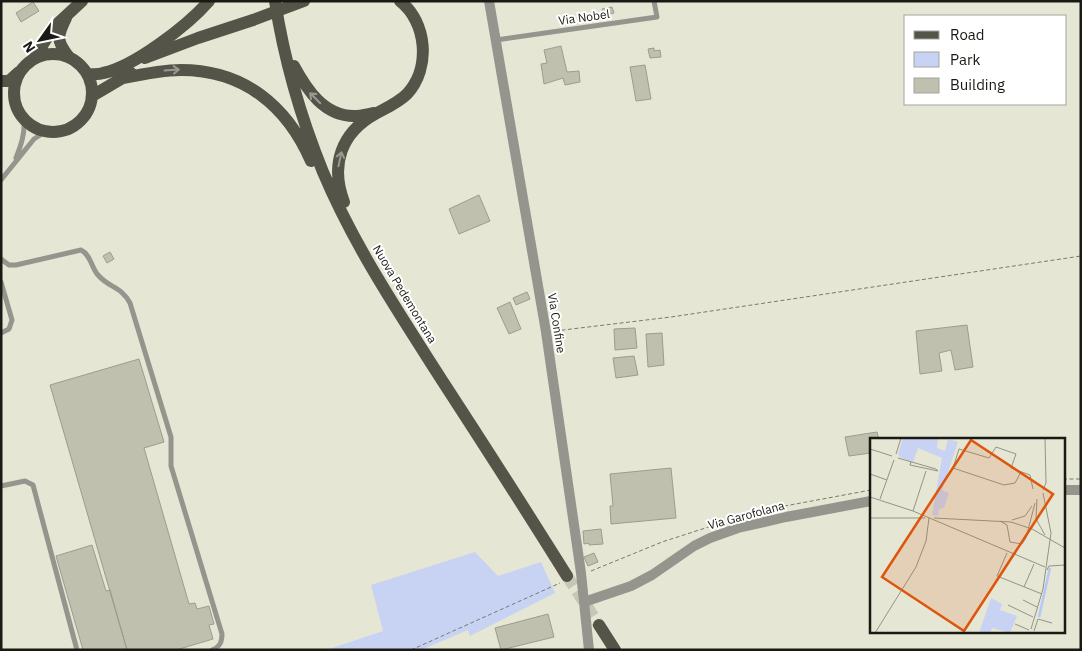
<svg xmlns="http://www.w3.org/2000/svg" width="1082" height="651" viewBox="0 0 1082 651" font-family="'IBM Plex Sans',sans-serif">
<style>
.green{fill:#c8d3f3}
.building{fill:#bfc0ae;stroke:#9c9d8d}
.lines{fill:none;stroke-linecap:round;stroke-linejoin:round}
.primary-tunnel{stroke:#c6c7b7;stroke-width:12;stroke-dasharray:12 6;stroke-linecap:butt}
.path{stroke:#797a6e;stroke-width:1;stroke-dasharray:4 2.5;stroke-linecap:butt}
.lane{stroke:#95958e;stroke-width:5}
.street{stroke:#95958e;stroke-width:10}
.primary{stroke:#545548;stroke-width:12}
.primary-bridge{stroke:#545548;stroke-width:12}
.oneway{stroke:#989991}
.labels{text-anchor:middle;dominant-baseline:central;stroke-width:4;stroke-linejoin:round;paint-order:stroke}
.street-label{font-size:12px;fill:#191a13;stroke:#fff}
.inset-river{fill:none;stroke:#b6c6f9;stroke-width:2.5}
.inset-road{fill:none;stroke:#939487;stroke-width:1}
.view{fill:#de560c;fill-opacity:0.15;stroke:#de560c;stroke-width:2.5}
.inset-edge{fill:none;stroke:#191a13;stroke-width:2.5}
</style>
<rect width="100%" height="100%" fill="#e5e6d4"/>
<!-- green -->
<path class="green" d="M475,552L498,576L541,562L555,593L470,636L468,630L421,650H326L383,631L371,585Z"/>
<!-- building -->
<path class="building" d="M33,2L39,11L21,22L16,13Z
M612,7L614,13L603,15L602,9Z
M561,46L567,72L579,71L580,82L565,85L563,78L544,84L541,64L547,63L544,50Z
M654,48V51L660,50L661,57L650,58L648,49Z
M645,65L651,99L636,101L630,67Z
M479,195L490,221L459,234L449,209Z
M110,252L114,259L107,263L103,256Z
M527,292L530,299L516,305L513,298Z
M510,302L521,329L509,334L497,308Z
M967,325L973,367L955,370L951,350L939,353L942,371L920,374L916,331Z
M635,328L637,348L615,350L614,329Z
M662,333L664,365L648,367L646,334Z
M634,356L638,375L616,378L613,358Z
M139,359L164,442L144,448L189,604L195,603L197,609L209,606L214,624L209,625L213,639L176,650H127L50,385Z
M877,432L879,440H871V453L849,456L845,437Z
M671,468L676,518L611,524L610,506H613L610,474Z
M601,529L603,544L589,545V543L584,544L583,531Z
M92,545L106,591L110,590L127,650H83L56,556Z
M594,553L598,562L588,566L584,557Z
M548,614L554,637L501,650L495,628Z"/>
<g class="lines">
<!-- primary-tunnel -->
<path class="primary-tunnel" d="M567,576L599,625"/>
<!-- path -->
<path class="path" d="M555,331L671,317L1081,256
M1063,479H1081
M740,517L758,511L871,490
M591,571L662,542L724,522
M411,650L560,583"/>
<!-- lane -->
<path class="lane" d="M496,40L657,17L654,1
M16,158C21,145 25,134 24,120
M1,180L34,139L45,132
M1,259L9,265H16L81,250C91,255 91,267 98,275C109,288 121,286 130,303L171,437V466L222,634C222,642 220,647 212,650
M1,282L12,320L9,329L1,333
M1,486L25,481L33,485L77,650"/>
<!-- street -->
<path class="street" d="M489,1L546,332L581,573L589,650
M1063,490H1081
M584,602L631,586L652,575L694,546L710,538L738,528L786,517L871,501"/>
<!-- primary -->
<path class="primary" d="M275,1C284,59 301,118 323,172C355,248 401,316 445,385C486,448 527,512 567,576
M66,18C57,36 56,41 69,57
M14 93a39 39 0 1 1 78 0a39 39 0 1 1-78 0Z
M35,57L53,28L82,1
M145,58L198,38L253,20
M294,66C307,90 324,116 354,116C361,116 368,114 374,113
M87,74C92,74 98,75 103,73C134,67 188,25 209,1
M124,78C143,74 162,70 181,70C244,70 287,106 311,161
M1,81H9L19,72
M92,96L131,73
M344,202C330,165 341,133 375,114C386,108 398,103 407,94C431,68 427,22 400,1
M599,625L615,650"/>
<!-- primary-bridge -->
<path class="primary-bridge" d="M253,20L304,1"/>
</g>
<!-- one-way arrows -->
<defs><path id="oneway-shaft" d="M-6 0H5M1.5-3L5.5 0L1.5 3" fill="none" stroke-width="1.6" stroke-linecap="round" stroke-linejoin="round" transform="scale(1.25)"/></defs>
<g class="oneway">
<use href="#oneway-shaft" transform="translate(172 70) rotate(-4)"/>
<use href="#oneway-shaft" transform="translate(315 98) rotate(-135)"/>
<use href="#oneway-shaft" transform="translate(340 159) rotate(-78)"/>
</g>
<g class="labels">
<!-- street labels -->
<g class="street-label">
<text transform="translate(584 17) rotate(-8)">Via Nobel</text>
<text transform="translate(405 294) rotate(59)">Nuova Pedemontana</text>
<text transform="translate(557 323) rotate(81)">Via Confine</text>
<text transform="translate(746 515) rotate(-15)">Via Garofolana</text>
</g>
</g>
<!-- overview -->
<g transform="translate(870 438)">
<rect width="195" height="195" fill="#e5e6d4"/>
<path d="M33,0H68L67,10L75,13L78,1L88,4L72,52L79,55L74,70L69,71L68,78L62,77L72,20L48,10L43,24L31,20L28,16ZM121,160L132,166L130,172L147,178L140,195L122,190L120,195H109Z" fill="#c8d3f3"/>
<path class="inset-river" d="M169,179L180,130"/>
<path class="inset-road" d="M0,11L22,18M26,16L31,0M28,20L66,31L68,33L40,27L41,24M151,34L145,45L134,47L83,30L89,11L119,20L126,9L146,16L141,30L160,37L163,51M0,36L17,42M173,52L176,45L175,0M0,59L43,73L175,129M10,61L24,22M167,61L166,81L175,97M43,73L56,33M0,80H55M64,80L141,84L162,91L195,110M142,82L155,78L162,68M130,83L137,87L140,104L152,106L156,100L165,65M137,115L127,138L172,156M177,132L179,128L195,127M154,149L164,126M153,162L167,169M138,167L163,179M145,186L159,192M161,191L173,151L181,95L173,55M164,193L168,181L182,185M5,195L46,129L56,103L59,80"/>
<path class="view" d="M101,2L183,56L94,193L12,139Z"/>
<rect width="195" height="195" class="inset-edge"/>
</g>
<!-- border -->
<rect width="1082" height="651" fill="none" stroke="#191a13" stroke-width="5"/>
<!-- legend -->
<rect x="904" y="15" width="162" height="90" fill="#ffffff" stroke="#a3a3a1"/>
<rect x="914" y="31" width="25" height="8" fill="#545548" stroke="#a3a3a1"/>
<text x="950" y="40" font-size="15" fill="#191a13">Road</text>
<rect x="914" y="52" width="25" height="15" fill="#c8d3f3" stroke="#a3a3a1"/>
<text x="950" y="65" font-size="15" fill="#191a13">Park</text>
<rect x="914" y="78" width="25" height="15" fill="#bfc0ae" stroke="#a3a3a1"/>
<text x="950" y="90" font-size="15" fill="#191a13">Building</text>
<!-- north arrow -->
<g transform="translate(40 40) rotate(237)" stroke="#ffffff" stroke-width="4" paint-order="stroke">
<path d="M0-4L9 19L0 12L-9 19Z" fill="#191a13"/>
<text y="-8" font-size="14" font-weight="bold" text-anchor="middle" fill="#191a13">N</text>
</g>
</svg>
